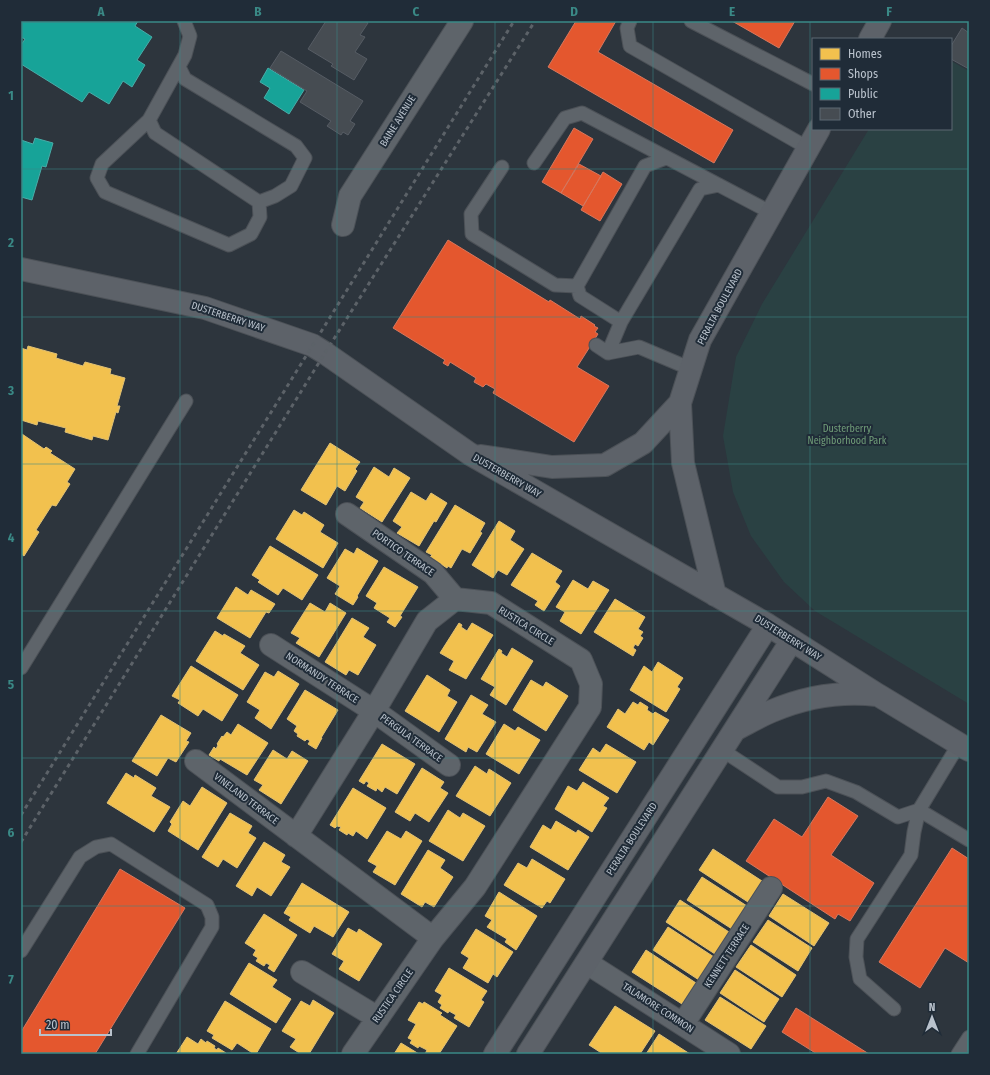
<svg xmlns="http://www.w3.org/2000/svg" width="990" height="1075" viewBox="0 0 990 1075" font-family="'Fira Sans Condensed',sans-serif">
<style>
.green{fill:#2a4143}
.homes{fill:#f2c14e;stroke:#e1c174}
.shops{fill:#e4572e;stroke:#d7775d}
.public{fill:#17a398;stroke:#48aca8}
.building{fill:#464c52;stroke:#565c64}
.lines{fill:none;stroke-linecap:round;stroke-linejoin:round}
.lane-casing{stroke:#4c5157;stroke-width:15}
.street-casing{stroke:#4c5157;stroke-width:24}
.secondary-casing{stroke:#4c5157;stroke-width:24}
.lane{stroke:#5e646a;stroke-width:13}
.street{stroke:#5e646a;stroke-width:22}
.secondary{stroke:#5d6269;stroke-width:22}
.rail{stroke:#5c6268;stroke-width:3;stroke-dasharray:4 4;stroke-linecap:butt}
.grid{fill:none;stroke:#3a8986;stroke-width:1;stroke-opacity:0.55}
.labels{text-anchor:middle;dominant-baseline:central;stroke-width:4;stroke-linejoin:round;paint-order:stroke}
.street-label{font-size:10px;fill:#b9c2cc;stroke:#202c38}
.park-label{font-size:10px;fill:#709d78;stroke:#202c38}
.neatline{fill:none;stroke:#3a8986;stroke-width:1.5}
.grid-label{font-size:13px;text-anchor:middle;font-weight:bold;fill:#3a8986}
</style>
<rect width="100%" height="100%" fill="#2d353d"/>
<!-- green -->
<path class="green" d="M951,61L969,71V704L815,611L784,582L751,536L733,492L723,436L736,357L762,304L869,129H951Z"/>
<!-- homes -->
<path class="homes" d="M28,346L57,354L56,358L83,366L85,362L111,369L110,374L125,378L117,406H120L118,413L116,412L108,440L93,436L92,440L65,432L66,428L38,421L37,425L21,420V348L27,350Z
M22,434L44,449L46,447L52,451L50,453L75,469L67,482L70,484L56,506L52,505L36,530L39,532L24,556L21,554Z
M330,443L360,462L355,469L357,471L345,491L337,486L326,505L301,490Z
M374,467L389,477L394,468L410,478L382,522L360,508L364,502L356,497Z
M411,492L426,501L431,493L447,503L436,522L434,521L419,546L397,533L402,527L393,521Z
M455,505L485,523L480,532L482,533L470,553L462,549L451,568L448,566L447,568L430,557L432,555L426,552Z
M294,510L302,515L304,512L324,525L320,532L338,543L323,568L276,539Z
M499,521L515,531L510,540L524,549L507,575L498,570L493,578L472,565Z
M270,546L318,575L302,600L283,588L278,595L258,582L260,580L252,575Z
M357,548L378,561L357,596L358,597L353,605L335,594L340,586L327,578L345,549L354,554Z
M532,553L562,571L555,582L560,586L544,611L535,605L538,601L511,585Z
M384,567L418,587L400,616L402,617L395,627L387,622L390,618L374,608L377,603L366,596Z
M573,580L588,589L593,581L609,590L581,634L560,621L565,612L556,607Z
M236,587L248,595L251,590L275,604L269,613L266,612L250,638L217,618Z
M615,599L645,617L638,629L643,632L640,636L643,638L638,646L635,644L633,648L636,650L633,656L594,632Z
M310,603L325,612L330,603L346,613L319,657L296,643L300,638L291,633Z
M352,618L369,628L363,637L376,645L358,675L349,670L346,675L325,662Z
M459,623L462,625L461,627L467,631L472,623L493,635L466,679L449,670L454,661L440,653Z
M215,631L223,636L224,634L245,646L240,653L259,665L243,690L196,661Z
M512,648L533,661L506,705L490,695L495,687L481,679L499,649L502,651L501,653L507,657Z
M658,662L683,678L677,687L680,689L666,712L630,690L644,666L652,672Z
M191,666L238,695L222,721L203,709L198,716L178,703L180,700L172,696Z
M278,671L299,684L271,729L255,718L260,710L247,702L265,672L274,677Z
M427,675L450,690L447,696L457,702L439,732L405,711Z
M531,680L543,687L546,682L568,696L546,731L513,710Z
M305,690L338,710L321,738H322L316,749L308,744L310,741L307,739L305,741L297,736L298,734L294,731L297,726L287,719Z
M471,695L488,705L482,714L496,722L477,752L468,747L466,752L445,739Z
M633,702L638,705L640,702L648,707L647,710L653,714L655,712L669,720L653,745L649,742L644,750L607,727L618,709L625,714Z
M161,715L191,733L186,741L189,742L176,762L168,758L157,776L132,761Z
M238,724L268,743L247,775L220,759L219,761L209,755L214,747L216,749L218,745L217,744L222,736L223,737L227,732L231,735Z
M504,724L515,731L518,727L540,740L519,774L486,754Z
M382,744L415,764L397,794L385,787L382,792L377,788L376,791L367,786L369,783L366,781L364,784L359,781Z
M606,744L636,762L617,793L579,770L593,748L600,753Z
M273,750L287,759L292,751L308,761L281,804L259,790L263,785L254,780Z
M475,766L487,774L489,769L511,783L490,816L456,796Z
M422,768L444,782L440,788L448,793L429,822L415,813L410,821L395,812Z
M126,773L134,778L135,775L156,788L151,796L170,807L154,832L107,803Z
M583,782L609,798L603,806L607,808L592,832L555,809L568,786L577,791Z
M202,787L227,803L198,850L168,831L172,824L170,822L183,801L190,806Z
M353,788L386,808L367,839L356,831L353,836L348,833L347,835L339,830L341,827L337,826L335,828L330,825Z
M448,810L460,818L463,813L485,826L463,861L429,841Z
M230,813L252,826L248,833L256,838L237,868L223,859L218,867L202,857Z
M556,821L576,833L578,830L589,837L568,870L530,847L543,825L551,830Z
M387,831L401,839L406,831L422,841L395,885L373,872L377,866L368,861Z
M264,842L285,855L281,862L290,867L271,896L257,887L252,896L236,886Z
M713,849L762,881L748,902L699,870Z
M428,850L445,860L440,868L453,877L434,907L425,902L422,907L401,894Z
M532,859L565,879L550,903L547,901L542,908L504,885L518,863L527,868Z
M702,877L747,906L732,929L687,900Z
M302,883L349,912L333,937L314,926L310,933L289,920L291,917L284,913Z
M499,892L537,916L516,950L505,942L507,939L487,927L492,920L485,916Z
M783,894L829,923L814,946L769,916Z
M680,900L729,932L715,954L666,922Z
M264,914L297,935L274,972L268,968L270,965L266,963L264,966L256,961L258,958L253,955L256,950L245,943Z
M768,920L812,948L798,971L753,942Z
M668,927L714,957L699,980L653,950Z
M348,928L357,933L359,929L382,944L359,981L339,969L344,961L332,954Z
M476,929L513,952L497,977L493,974L488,983L463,968L469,958L461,953Z
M751,945L796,975L782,997L736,967Z
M646,950L696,983L682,1004L632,972Z
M249,963L277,980L272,987L291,999L276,1023L230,994Z
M449,968L487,991L481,1000L484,1002L469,1027L454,1018L456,1015L449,1011L448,1013L440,1008L442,1005L438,1002L442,995L435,991Z
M735,970L779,999L764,1022L720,993Z
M720,997L766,1026L751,1049L705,1020Z
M313,1000L334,1013L309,1054H301L290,1047L296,1039L282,1031L301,1001L310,1006Z
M225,1001L271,1029L256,1054H254L237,1043L232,1050L212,1038L214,1035L207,1031Z
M419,1002L423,1004L424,1002L442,1013L440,1015L457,1026L439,1054H425L427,1050L419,1046L418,1048L410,1043L412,1040L408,1038L416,1024L408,1020Z
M615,1006L655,1031L640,1054H603L589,1045Z
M659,1034L690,1054H646Z
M187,1037L198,1044L201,1039L206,1043L207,1041L215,1046L214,1048L217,1050L218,1048L226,1053L225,1054H176Z
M401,1043L419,1054H394Z"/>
<!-- shops -->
<path class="shops" d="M576,21H616L598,52L733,130L714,163L548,67Z
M732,21H795L779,48Z
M574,128L593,139L561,193L542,182Z
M579,164L601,176L583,206L561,193Z
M603,172L622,184L600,221L581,210Z
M448,240L549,302L550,300L580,319L581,316L595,325L594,326L598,328L595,332L598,334L577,367L609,386L574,442L493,393L495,389L486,384L483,387L474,382L476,378L450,362L448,366L443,363L445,360L393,328Z
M828,797L858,816L831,855L874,883L850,921L838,914L835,919L746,861L774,819L802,837Z
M952,848L969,859V963L945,948L920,988L879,962Z
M120,869L185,908L95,1054H21V1032Z
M796,1008L869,1054H817L782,1032Z"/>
<!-- public -->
<path class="public" d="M21,21H138L135,26L152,37L137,60L145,65L132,87L123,81L109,104L89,92L82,102L21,64V45L25,39L21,37Z
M268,68L304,90L289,114L264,98L270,88L260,82Z
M35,138L53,143L46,167L42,166L32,200L21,197V140L33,144Z"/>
<!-- building -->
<path class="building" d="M326,21H365L368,23L360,35L365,37L355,52L367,59L354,80L331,66L333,64L308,49Z
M962,28L969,33V69L951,59V46Z
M281,51L363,101L350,121L355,124L348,135L343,132L341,135L327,126L331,121L300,102L307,91L270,68Z"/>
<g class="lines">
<!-- lane casing -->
<g class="lane-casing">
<path id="lane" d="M630,21L627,28L630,46L808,148
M691,21L813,84
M179,67L185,79L296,146L305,158L291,186L275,196L259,202
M149,120L155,133L259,202L260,217L251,234L229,245L105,192L97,178L102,164L149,120L185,55L190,36L184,21
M534,163L565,118L582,113L772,213
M502,167L471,214L472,234L555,285L577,286L645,166L666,158
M577,286L580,296L621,322
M596,345L608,353L639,347L691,369
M608,353L621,322L700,189L719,185
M21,668L186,401
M722,750L778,787H802L826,781L856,792L898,817L919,810L969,840
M21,951L80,857L96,847L111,844L207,905L212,917V927L137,1054
M894,1009L860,979L856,957L857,939L911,855L914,832L919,810L959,744
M958,1054L969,1037"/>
</g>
<!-- street casing -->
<g class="street-casing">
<path id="street" d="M343,225L350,196L462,21
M347,514L433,573L455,599
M271,645L374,711L449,765
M196,761L433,938
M296,836L374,711L427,621L455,599L491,603L581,660L591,684L590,707L475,887L433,938L353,1054
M587,963L729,1054
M302,972L378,1018
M683,1024L771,888"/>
</g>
<!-- secondary casing -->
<g class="secondary-casing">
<path id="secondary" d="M870,39L880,21
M21,269L205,308L312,345L325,353L470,454L768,625L878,695L969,750
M481,456L552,467L605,465L643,443L680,403
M715,595L683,463L680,403L700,340L819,129
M736,729C748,723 760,716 772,711C805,697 841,691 877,695
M495,1054L768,625
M528,1054L792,640"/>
</g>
<!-- lane -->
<use href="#lane" class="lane"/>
<!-- street -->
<use href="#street" class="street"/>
<!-- secondary -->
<use href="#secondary" class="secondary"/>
<!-- rail -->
<path class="rail" d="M21,815L514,21
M21,842L325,353L535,21"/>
</g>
<!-- grid -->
<path class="grid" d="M180,21V1054M337,21V1054M495,21V1054M653,21V1054M810,21V1054M21,169H969M21,317H969M21,464H969M21,611H969M21,758H969M21,906H969"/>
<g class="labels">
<!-- street labels -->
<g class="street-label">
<text transform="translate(398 121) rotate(-58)">BAINE AVENUE</text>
<text transform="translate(720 307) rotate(-62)">PERALTA BOULEVARD</text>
<text transform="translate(228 317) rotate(18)">DUSTERBERRY WAY</text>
<text transform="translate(507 476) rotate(30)">DUSTERBERRY WAY</text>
<text transform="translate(403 553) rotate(35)">PORTICO TERRACE</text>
<text transform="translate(526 626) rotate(32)">RUSTICA CIRCLE</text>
<text transform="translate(788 638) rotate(32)">DUSTERBERRY WAY</text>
<text transform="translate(322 678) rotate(33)">NORMANDY TERRACE</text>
<text transform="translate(411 738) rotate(36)">PERGULA TERRACE</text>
<text transform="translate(246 799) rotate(37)">VINELAND TERRACE</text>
<text transform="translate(632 839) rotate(-57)">PERALTA BOULEVARD</text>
<text transform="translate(727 956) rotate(-57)">KENNETT TERRACE</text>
<text transform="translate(393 996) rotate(-55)">RUSTICA CIRCLE</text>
<text transform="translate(658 1008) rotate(33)">TALAMORE COMMON</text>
</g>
<!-- park labels -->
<g class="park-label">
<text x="847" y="429">Dusterberry<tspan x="847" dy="12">Neighborhood Park</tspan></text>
</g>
</g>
<!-- border -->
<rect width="990" height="1075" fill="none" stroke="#202c38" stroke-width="44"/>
<!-- legend -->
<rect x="812" y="38" width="140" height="92" fill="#202c38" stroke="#5d6873"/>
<rect x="820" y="48" width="20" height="12" fill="#f2c14e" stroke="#5d6873"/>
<text x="848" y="58" font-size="12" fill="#b9c2cc">Homes</text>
<rect x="820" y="68" width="20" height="12" fill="#e4572e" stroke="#5d6873"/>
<text x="848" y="78" font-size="12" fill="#b9c2cc">Shops</text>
<rect x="820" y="88" width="20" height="12" fill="#17a398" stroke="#5d6873"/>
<text x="848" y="98" font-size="12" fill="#b9c2cc">Public</text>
<rect x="820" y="108" width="20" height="12" fill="#464c52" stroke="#5d6873"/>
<text x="848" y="118" font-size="12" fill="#b9c2cc">Other</text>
<!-- north arrow -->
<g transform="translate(932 1017)" stroke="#202c38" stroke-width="3" paint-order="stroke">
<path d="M0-3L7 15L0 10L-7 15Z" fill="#b9c2cc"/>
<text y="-6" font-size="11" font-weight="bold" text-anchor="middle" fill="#b9c2cc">N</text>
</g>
<!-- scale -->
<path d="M40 1029v6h71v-6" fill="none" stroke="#b9c2cc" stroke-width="2"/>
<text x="46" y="1029" font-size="12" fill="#b9c2cc" stroke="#202c38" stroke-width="3" paint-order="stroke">20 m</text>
<rect x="22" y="22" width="946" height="1031" class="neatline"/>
<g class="grid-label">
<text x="101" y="16">A</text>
<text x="258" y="16">B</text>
<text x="416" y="16">C</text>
<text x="574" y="16">D</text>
<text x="732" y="16">E</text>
<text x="889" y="16">F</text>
<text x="11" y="100">1</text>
<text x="11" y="247">2</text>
<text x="11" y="395">3</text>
<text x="11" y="542">4</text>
<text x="11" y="689">5</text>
<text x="11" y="837">6</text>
<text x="11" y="984">7</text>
</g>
</svg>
